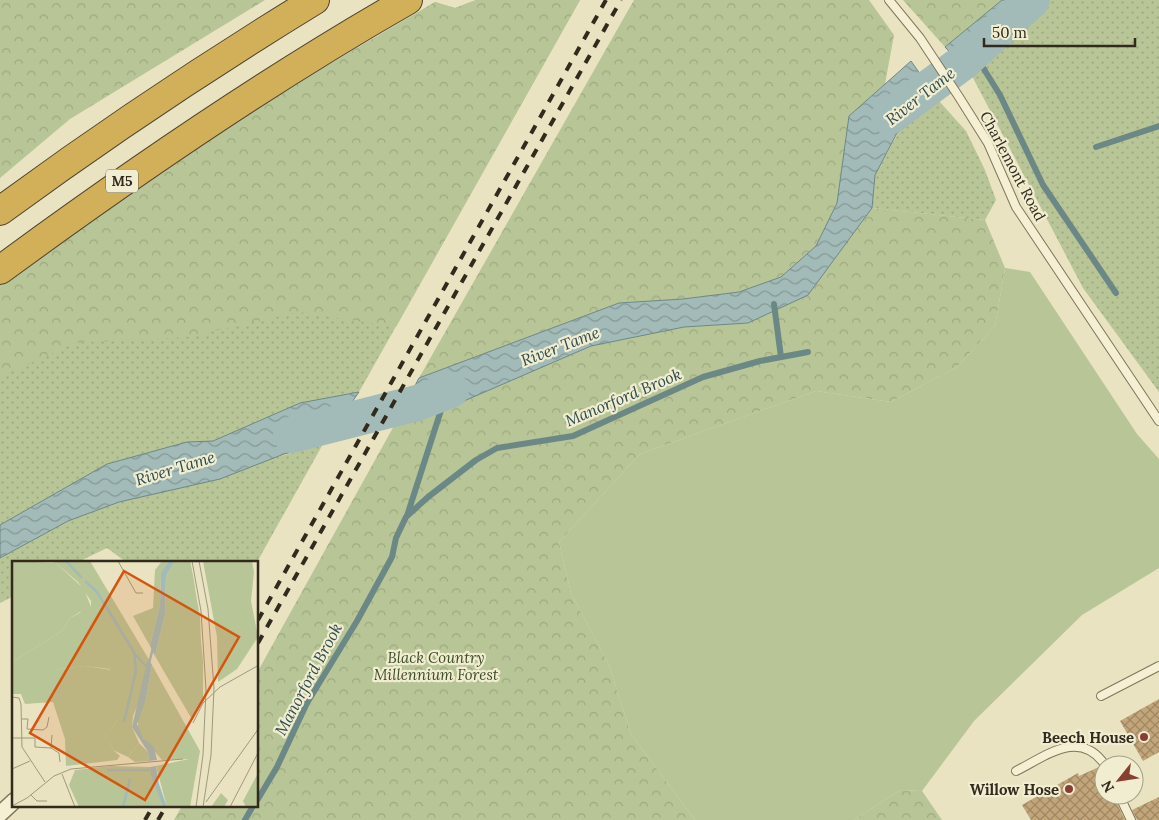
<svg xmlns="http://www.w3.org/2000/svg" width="1159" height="820" viewBox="0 0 1159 820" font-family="Lora,serif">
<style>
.grass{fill:url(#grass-dots)}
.forest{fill:url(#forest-crowns)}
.green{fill:#b8c596}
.water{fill:url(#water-waves);stroke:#6b8886}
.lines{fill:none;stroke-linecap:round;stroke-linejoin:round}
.stream{stroke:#6b8886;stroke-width:6}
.river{stroke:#a3bbb8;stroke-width:36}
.building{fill:url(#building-cross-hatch)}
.service-casing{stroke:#80755a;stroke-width:10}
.minor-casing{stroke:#80755a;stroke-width:18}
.motorway-casing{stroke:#4e432e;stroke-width:30}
.service{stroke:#f5f0d3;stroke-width:8}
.minor{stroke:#f5f0d3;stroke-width:15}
.motorway{stroke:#d1b059;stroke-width:28}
.rail{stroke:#312a1d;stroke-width:4;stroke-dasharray:9 9;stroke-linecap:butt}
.poi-dot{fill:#893f30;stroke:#f1edd0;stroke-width:2}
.labels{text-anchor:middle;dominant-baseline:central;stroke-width:4.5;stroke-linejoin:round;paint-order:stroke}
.shield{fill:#f1edd0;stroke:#6b6453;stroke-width:1}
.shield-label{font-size:14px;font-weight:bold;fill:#312a1d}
.street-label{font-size:15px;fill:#312a1d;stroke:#f1edd0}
.park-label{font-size:15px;font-style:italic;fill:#3c4c26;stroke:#f1edd0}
.poi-label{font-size:15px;font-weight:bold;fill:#312a1d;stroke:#f1edd0;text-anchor:end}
.water-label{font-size:16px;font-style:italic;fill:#2e4c50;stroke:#f1edd0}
.inset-river{fill:none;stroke:#a3bbb8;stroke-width:2.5}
.inset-road{fill:none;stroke:#9f997f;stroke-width:1}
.view{fill:#d6540e;fill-opacity:0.15;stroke:#d6540e;stroke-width:2.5}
.inset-edge{fill:none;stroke:#312a1d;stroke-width:2.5}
</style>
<defs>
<pattern id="grass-dots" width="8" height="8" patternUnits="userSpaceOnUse" patternTransform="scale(1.25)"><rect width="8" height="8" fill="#b8c596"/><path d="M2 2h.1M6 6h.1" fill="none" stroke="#9fa981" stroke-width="1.8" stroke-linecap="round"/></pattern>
<pattern id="forest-crowns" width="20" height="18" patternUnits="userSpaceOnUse" patternTransform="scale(1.25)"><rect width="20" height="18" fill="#b8c596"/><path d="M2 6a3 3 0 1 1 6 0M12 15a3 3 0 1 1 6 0" fill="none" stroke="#9fa981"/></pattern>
<pattern id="water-waves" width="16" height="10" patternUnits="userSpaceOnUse" patternTransform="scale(1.25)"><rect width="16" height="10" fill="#a3bbb8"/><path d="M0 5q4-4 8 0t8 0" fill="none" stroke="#859895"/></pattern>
<pattern id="building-cross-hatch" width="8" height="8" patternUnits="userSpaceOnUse" patternTransform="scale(1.25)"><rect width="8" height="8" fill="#c3a57a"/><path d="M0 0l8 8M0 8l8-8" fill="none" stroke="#9f8763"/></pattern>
</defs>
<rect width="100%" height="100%" fill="#e9e3c1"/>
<!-- grass -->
<path class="grass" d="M476,0H580L359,392L300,403L213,441L187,442L107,464L0,525V285L435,2L455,8Z
M1047,0H1159V392L1083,288L972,76L1007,42Z
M939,101L966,131L985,170L996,200L985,220L872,208L875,175L898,133Z
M323,444L257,562H126L107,548L78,562H14V596L0,603V558L68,521L119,502Z"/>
<!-- forest -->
<path class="forest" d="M0,0H265L70,119L0,178Z
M476,0H580L396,327L298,312L187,337L75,343L0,377V285L17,272L239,117L435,2L455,8Z
M634,0H869L894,35L885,84L849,116L837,203L816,246L781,277L739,292L683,299L619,303L419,378Z
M903,0H1002L945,47Z
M872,208L985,220L1005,268L995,326L957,367L891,402L816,391L640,454L559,542L571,593L609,665L631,734L695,820H174L182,806H258V671L395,424L450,407L591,346L684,327L748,323L808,295Z
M900,790L922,791L942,820H854Z"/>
<!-- green -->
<path class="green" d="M1005,268L1030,272L1137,434L1159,459V568L1082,615L974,721L922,791L900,790L854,820H695L631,734L609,665L571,593L559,542L640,454L816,391L891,402L957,367L995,326Z"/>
<!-- water -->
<path class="water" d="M1002,0H1047L1007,42L972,76L945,47Z
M911,61L939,101L897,133L875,175L872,208L808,295L748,323L684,327L591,346L450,407L395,424L419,378L619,303L683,299L739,292L781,277L816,246L837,203L849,116Z
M359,392L323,444L284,454L220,479L119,502L68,521L0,558V525L107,464L187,442L213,441L300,403Z"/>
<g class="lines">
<!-- stream -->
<path class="stream" d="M982,66L1000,95L1043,185L1116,293
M1096,147L1159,126
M774,304L781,357
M407,516L443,404
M258,799L277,767L307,703L357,621L392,557L396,538L406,517L428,497L476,460L497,448L573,436L703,377L760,361L808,352
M245,820L253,806"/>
<!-- river -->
<path class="river" d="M889,117L962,63L1032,0
M291,435L417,403L451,390"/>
</g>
<!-- building -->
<path class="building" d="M1159,699V752L1143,761L1120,721Z
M1099,767L1104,770V795H1113L1125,820H1031L1022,805L1078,773L1079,776Z
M1159,797V820H1137L1132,810Z"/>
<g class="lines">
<!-- service casing -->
<g class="service-casing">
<path id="service" d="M889,0L920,38L959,97L988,143L1016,207L1159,421
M1101,696L1159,666
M1016,771C1046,756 1080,728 1105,765
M1119,795L1131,820"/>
</g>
<!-- minor casing -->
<g class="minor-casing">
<path id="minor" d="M0,814L14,801"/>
</g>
<!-- motorway casing -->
<g class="motorway-casing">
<path id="motorway" d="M0,211C102,136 207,66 315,0
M0,270C132,173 266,81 408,0"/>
</g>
<!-- service -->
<use href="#service" class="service"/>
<!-- minor -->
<use href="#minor" class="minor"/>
<!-- motorway -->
<use href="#motorway" class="motorway"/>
<!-- rail -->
<path class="rail" d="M258,620L606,0
M258,643L621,0
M145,820L153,806
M158,820L166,806"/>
</g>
<!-- markers -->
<g class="poi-dot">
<circle cx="1144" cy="737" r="5"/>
<circle cx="1069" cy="789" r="5"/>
</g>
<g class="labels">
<!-- shield labels -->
<rect class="shield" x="106" y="169.5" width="32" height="23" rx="4"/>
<g class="shield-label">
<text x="122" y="181">M5</text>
</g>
<!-- street labels -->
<g class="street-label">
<text transform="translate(1013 166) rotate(62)">Charlemont Road</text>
</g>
<!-- park labels -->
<g class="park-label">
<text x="436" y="657">Black Country<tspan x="436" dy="17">Millennium Forest</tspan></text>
</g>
<!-- poi labels -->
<g class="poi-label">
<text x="1134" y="737">Beech House</text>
<text x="1059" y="789">Willow Hose</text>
</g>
<!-- water labels -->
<g class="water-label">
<text transform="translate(920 96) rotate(-38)">River Tame</text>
<text transform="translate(560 346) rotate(-21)">River Tame</text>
<text transform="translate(623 397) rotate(-23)">Manorford Brook</text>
<text transform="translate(175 468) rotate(-17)">River Tame</text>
<text transform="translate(308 679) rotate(-62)">Manorford Brook</text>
</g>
</g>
<!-- overview -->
<g transform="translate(12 561)">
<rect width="246" height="246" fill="#e9e3c1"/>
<path d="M150,0H157L149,13L148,43L138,85L121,55L141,47L143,9ZM163,0H178L188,56L191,137L180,158L143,95L153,53L154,15ZM127,182L136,191L137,200L123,201L116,196ZM99,205L138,206L151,246H67L57,224L63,209Z" fill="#b8c596"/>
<path d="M34,0H78L136,97L131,131L121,155L120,166L127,182L116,196L101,189L98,181V169L106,159L98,108L73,105L42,109L41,141L13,143L9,133H1L0,101L50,70L58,57L79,46V40L66,21L44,2ZM170,0H178L182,20L191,100V137L180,158L149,105L159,93L173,59L176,29ZM191,0H240L242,11L239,40L246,76L225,108L206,121L205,76ZM140,104L188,190L178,246H155L144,205L177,198L150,199L126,171V156L134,138ZM246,212V246H234L231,240ZM209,232L216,239L212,246H199Z" fill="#b8c596"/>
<path d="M0,0L44,2L72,28L81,51L77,54L68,51L58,57L50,70L0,101ZM73,105L106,110L112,129L106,159L98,169V181L101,189L108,195L105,199L54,205L53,178L41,141V109Z" fill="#b8c596"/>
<path d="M157,0H163L154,15L153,53L143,95L138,85L148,43L149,12ZM136,97L140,104L134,138L125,163L131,177L142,186L145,199L137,200L136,191L120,166ZM144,205L147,223L155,246H151L139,214L138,206Z" fill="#a3bbb8"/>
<path class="inset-river" d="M54,0L70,17M73,20L85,31L122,91L124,110L112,161M122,92L134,105M136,106L142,83M95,209H138M111,246L118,218"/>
<path class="inset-road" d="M106,0L124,32H131M180,0L189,50L194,129L191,194L184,246M187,0L196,48L202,127L199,194L191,246M0,136L7,137L9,143L10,186L33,221M10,158H16L15,168L31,169L35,166L37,156M181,162L191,142L208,126L247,104M40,174L39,187L47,192L48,201M0,177H23V186L39,187M0,208L18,200M50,213L63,246M19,234L25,240H35M194,241L247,167M0,245L15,237L42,215L59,208L171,198M218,246L247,190"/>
<path class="view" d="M112,10L227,76L133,239L18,172Z"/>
<rect width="246" height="246" class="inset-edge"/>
</g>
<!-- north arrow -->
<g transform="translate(1119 780) rotate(240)"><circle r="24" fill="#f1edd0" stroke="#a49f88"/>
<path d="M0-4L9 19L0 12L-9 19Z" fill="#893f30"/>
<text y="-8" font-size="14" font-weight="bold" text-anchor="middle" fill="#312a1d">N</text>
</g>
<!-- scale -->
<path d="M984 38v8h151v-8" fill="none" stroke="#312a1d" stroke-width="2.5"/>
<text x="992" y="38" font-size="15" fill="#312a1d" stroke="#f1edd0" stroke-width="4" paint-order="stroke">50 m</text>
</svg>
